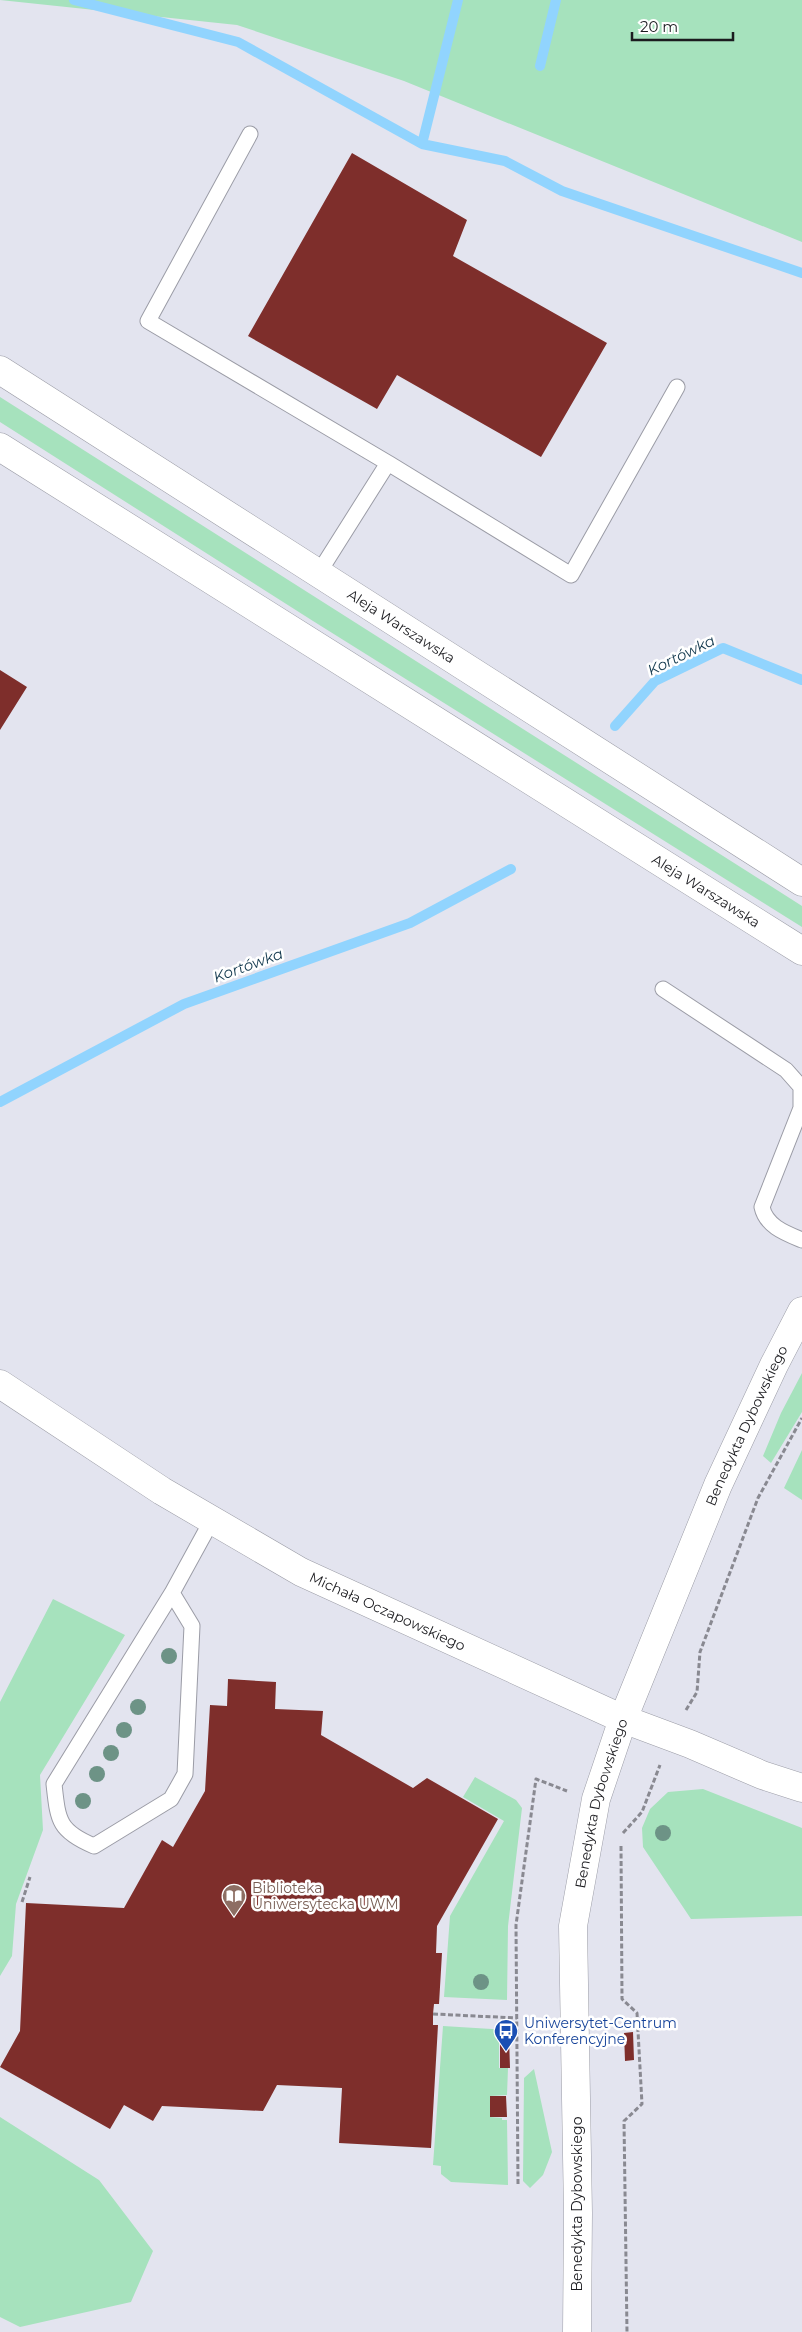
<svg xmlns="http://www.w3.org/2000/svg" width="802" height="2332" viewBox="0 0 802 2332" font-family="Montserrat,sans-serif">
<style>
.green{fill:#a6e2bd}
.lines{fill:none;stroke-linecap:round;stroke-linejoin:round}
.stream{stroke:#91d4fe;stroke-width:10}
.building{fill:#7e2e2b}
.service-casing{stroke:#9b9ca6;stroke-width:17}
.minor-casing{stroke:#9b9ca6;stroke-width:29}
.secondary-casing{stroke:#9b9ca6;stroke-width:29}
.path{stroke:#898991;stroke-width:3;stroke-dasharray:5 2.5;stroke-linecap:butt}
.service{stroke:#fff;stroke-width:15}
.minor{stroke:#fff;stroke-width:28}
.secondary{stroke:#fff;stroke-width:28}
.tree{fill:#6d9386}
.labels{text-anchor:middle;dominant-baseline:central;stroke-width:5;stroke-linejoin:round;paint-order:stroke}
.street-label{font-size:14px;fill:#1b1b1f;stroke:#fff}
.education-label{font-size:14px;fill:#785e54;stroke:#fff;text-anchor:start}
.transit-label{font-size:14px;fill:#164399;stroke:#fff;text-anchor:start}
.water-label{font-size:15px;font-style:italic;fill:#13394e;stroke:#fff}
</style>
<rect width="100%" height="100%" fill="#e3e4ef"/>
<!-- green -->
<path class="green" d="M0,0H802V242L404,81L237,25Z
M0,397L802,906V927L313,621L0,422Z
M802,1373V1412L771,1463L763,1456L781,1413Z
M802,1450V1500L784,1488Z
M53,1599L125,1635L40,1775L43,1830L16,1904L12,1956L0,1976V1702Z
M475,1777L516,1800L522,1808L508,1926L507,2000L444,1997L450,1916L504,1821L463,1797Z
M703,1789L802,1828V1916L691,1919L643,1847L642,1828L650,1809L668,1792Z
M443,2026L508,2030V2038H499V2068H508L507,2095L490,2096V2117L502,2118V2120H507L508,2185L451,2182L441,2174V2166L433,2165Z
M534,2069L552,2152L543,2175L530,2188L523,2181L524,2078Z
M0,2117L99,2180L153,2251L131,2302L20,2327L0,2317Z"/>
<g class="lines">
<!-- stream -->
<path class="stream" d="M74,0L238,42L422,144L505,161L562,191L802,273
M540,66L556,0
M422,144L458,0
M615,726L655,681L723,648L802,680
M0,1102L184,1004L410,923L511,869"/>
</g>
<!-- building -->
<path class="building" d="M352,153L467,220L453,256L607,343L541,457L397,375L377,409L248,336Z
M0,670L27,687L0,730Z
M228,1679L276,1682L275,1709L323,1711L321,1735L413,1788L427,1778L498,1819L437,1926L436,1953H442L439,2004H434L433,2014V2025H438L431,2148L339,2143L342,2088L277,2085L263,2111L162,2106L153,2121L124,2105L110,2129L0,2067L20,2031L26,1903L124,1908L162,1840L173,1847L205,1791L210,1705L227,1706Z
M633,2032L634,2060L625,2061L624,2033Z
M500,2038H509L510,2068H500Z
M490,2096H506L507,2117H490Z"/>
<g class="lines">
<!-- service casing -->
<g class="service-casing">
<path id="service" d="M250,134L148,321L388,463L318,574
M388,463L571,575L677,387
M663,989L786,1070L801,1087V1108L762,1207C766,1226 785,1233 802,1240
M172,1593L54,1784C58,1820 58,1831 94,1846L171,1799L185,1774L192,1626L172,1593L212,1520"/>
</g>
<!-- minor casing -->
<g class="minor-casing">
<g id="minor">
<path id="s1" d="M0,1384L162,1491L301,1572L623,1719L690,1744L762,1775L802,1788"/>
<path id="s2" d="M577,2332L578,2213L573,1926L596,1799L623,1719L718,1485L774,1365L802,1311"/>
</g>
</g>
<!-- secondary casing -->
<g class="secondary-casing">
<g id="secondary">
<path id="s3" d="M0,370L802,882"/>
<path id="s4" d="M0,447L802,951"/>
</g>
</g>
<!-- path -->
<path class="path" d="M686,1710L697,1692L700,1652L758,1498L802,1418
M623,1833L642,1812L660,1765
M621,1846L622,1999L637,2013L642,2104L624,2121L627,2332
M22,1902L30,1877
M433,2014L517,2018
M518,2184L516,1925L536,1779L567,1791"/>
<!-- service -->
<use href="#service" class="service"/>
<!-- minor -->
<use href="#minor" class="minor"/>
<!-- secondary -->
<use href="#secondary" class="secondary"/>
</g>
<!-- trees -->
<g class="tree">
<circle cx="169" cy="1656" r="8"/>
<circle cx="138" cy="1707" r="8"/>
<circle cx="124" cy="1730" r="8"/>
<circle cx="111" cy="1753" r="8"/>
<circle cx="97" cy="1774" r="8"/>
<circle cx="83" cy="1801" r="8"/>
<circle cx="663" cy="1833" r="8"/>
<circle cx="481" cy="1982" r="8"/>
</g>
<!-- icons -->
<defs>
<g id="library-pin" transform="scale(1.25)"><path d="M0 17L-7.5 6A9.5 9.5 0 1 1 7.5 6Z" fill="#8d6e63" stroke="#fff"/><path d="M-6-4Q-3-5.5-.7-3.5V5Q-3 3-6 4ZM6-4Q3-5.5 .7-3.5V5Q3 3 6 4Z" fill="#fff"/></g>
<g id="bus-pin" transform="scale(1.25)"><path d="M0 17L-7.5 6A9.5 9.5 0 1 1 7.5 6Z" fill="#1a4fb4" stroke="#fff"/><path d="M-5-6H5V4H4V6H2V4H-2V6H-4V4H-5ZM-3.5-4V0h7V-4ZM-3.5 1.2v1.5H-2V1.2ZM2 1.2v1.5H3.5V1.2Z" fill="#fff"/></g>
</defs>
<g fill-rule="evenodd">
<use href="#library-pin" x="234" y="1896"/>
<use href="#bus-pin" x="506" y="2031"/>
</g>
<g class="labels">
<!-- street labels -->
<g class="street-label">
<text stroke="none"><textPath href="#s3" startOffset="476">Aleja Warszawska</textPath></text>
<text stroke="none"><textPath href="#s4" startOffset="834">Aleja Warszawska</textPath></text>
<text stroke="none"><textPath href="#s2" startOffset="938">Benedykta Dybowskiego</textPath></text>
<text stroke="none"><textPath href="#s1" startOffset="450">Michała Oczapowskiego</textPath></text>
<text stroke="none"><textPath href="#s2" startOffset="532">Benedykta Dybowskiego</textPath></text>
<text transform="translate(577 2204) rotate(-90)">Benedykta Dybowskiego</text>
</g>
<!-- education labels -->
<g class="education-label">
<text x="252" y="1888">Biblioteka<tspan x="252" dy="16">Uniwersytecka UWM</tspan></text>
</g>
<!-- transit labels -->
<g class="transit-label">
<text x="524" y="2023">Uniwersytet-Centrum<tspan x="524" dy="16">Konferencyjne</tspan></text>
</g>
<!-- water labels -->
<g class="water-label">
<text transform="translate(681 655) rotate(-26)">Kortówka</text>
<text transform="translate(248 965) rotate(-20)">Kortówka</text>
</g>
</g>
<!-- scale -->
<path d="M632 32v8h101v-8" fill="none" stroke="#1b1b1f" stroke-width="2.5"/>
<text x="640" y="32" font-size="15" fill="#1b1b1f" stroke="#ffffff" stroke-width="4" paint-order="stroke">20 m</text>
</svg>
